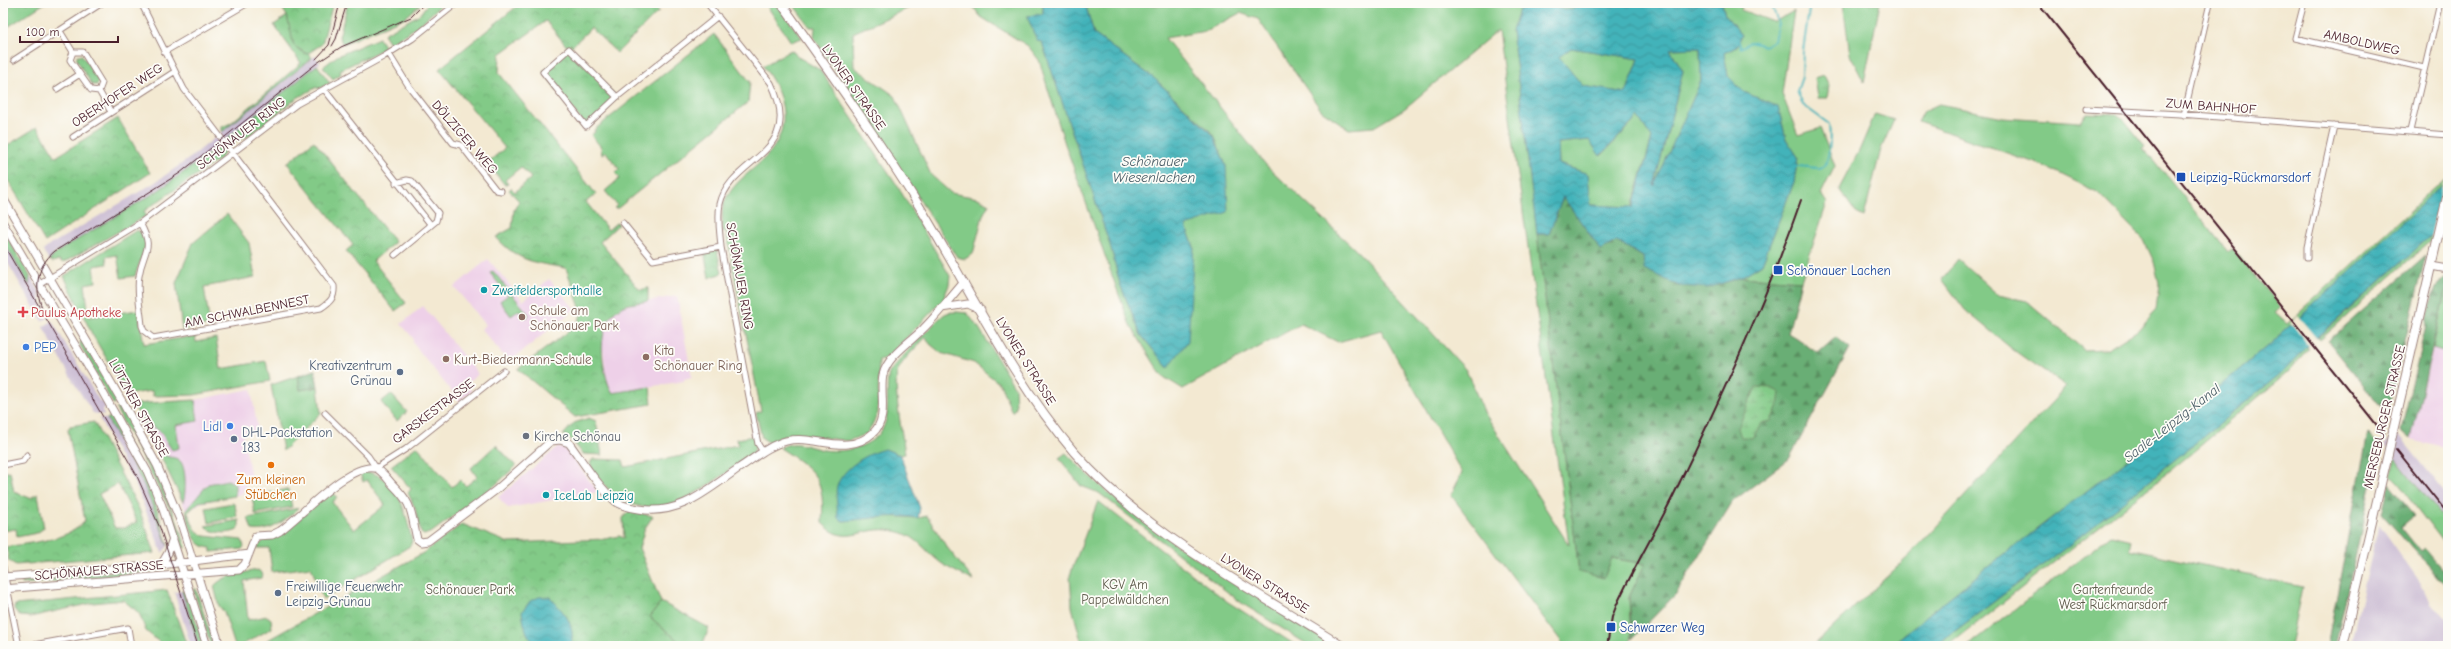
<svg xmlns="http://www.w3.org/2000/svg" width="2451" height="649" viewBox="0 0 2451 649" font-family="'Comic Neue',sans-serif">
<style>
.built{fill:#eed0e8}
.industrial{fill:#ccbed4}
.green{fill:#82ca87;stroke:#667459;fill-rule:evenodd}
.forest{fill:url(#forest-firs);stroke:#5a6650}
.wetland{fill:url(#wetland-marsh);stroke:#667459}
.park{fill:url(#park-crowns);stroke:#667459;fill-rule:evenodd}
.water{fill:url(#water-waves);stroke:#466972;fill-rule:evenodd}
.pier{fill:#f3e9d2}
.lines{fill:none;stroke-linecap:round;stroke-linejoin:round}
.stream{stroke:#43b3ba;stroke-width:2}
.street-casing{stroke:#9e847e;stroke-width:7}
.secondary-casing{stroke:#9e847e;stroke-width:9}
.primary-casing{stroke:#9e847e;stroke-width:10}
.street{stroke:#fff;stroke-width:5}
.secondary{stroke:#fff;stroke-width:7}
.primary{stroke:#fff;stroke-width:8}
.tram{stroke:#4a1f2b;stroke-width:1}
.rail{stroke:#4a1f2b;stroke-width:2}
.primary-bridge-casing{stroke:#9e847e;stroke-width:10;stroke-linecap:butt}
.primary-bridge{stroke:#fff;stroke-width:8}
.transit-dot{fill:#1a4fb4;stroke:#fdfcf7;stroke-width:1.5}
.culture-dot{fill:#0f9aa8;stroke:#fdfcf7;stroke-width:1.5}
.health-dot{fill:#e0444e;stroke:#fdfcf7;stroke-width:1.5}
.education-dot{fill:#8d6e63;stroke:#fdfcf7;stroke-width:1.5}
.shop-dot{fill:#3f7fe0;stroke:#fdfcf7;stroke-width:1.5}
.service-dot{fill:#5c6f8a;stroke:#fdfcf7;stroke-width:1.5}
.worship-dot{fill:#6b7280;stroke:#fdfcf7;stroke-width:1.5}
.food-dot{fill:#e8710a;stroke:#fdfcf7;stroke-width:1.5}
.labels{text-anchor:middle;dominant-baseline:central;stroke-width:3.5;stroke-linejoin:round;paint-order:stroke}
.street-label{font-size:13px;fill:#4a1f2b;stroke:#fdfcf7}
.transit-label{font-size:13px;fill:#164399;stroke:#fdfcf7;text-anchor:start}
.culture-label{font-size:13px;fill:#0d838f;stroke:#fdfcf7;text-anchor:start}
.education-label{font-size:13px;fill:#785e54;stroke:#fdfcf7;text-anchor:start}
.health-label{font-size:13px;fill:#be3a42;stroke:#fdfcf7;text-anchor:start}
.shop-label{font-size:13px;fill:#366cbe;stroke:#fdfcf7;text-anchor:start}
.service-label{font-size:13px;fill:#4e5e75;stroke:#fdfcf7;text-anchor:start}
.worship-label{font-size:13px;fill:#5b616d;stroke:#fdfcf7;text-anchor:start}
.food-label{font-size:13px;fill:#c56008;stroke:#fdfcf7}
.park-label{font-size:13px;fill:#5e5b4b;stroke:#fdfcf7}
.water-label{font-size:14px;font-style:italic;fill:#475a64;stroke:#fdfcf7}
</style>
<defs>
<pattern id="forest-firs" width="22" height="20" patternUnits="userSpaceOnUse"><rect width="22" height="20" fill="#69ae74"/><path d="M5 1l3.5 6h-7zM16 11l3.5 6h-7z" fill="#588d5f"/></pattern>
<pattern id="wetland-marsh" width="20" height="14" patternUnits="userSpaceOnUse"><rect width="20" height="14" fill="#82ca87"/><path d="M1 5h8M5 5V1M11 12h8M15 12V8" fill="none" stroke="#72ad75"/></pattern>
<pattern id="park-crowns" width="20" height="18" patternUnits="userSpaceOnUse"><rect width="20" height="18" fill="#82ca87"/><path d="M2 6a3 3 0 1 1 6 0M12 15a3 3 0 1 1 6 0" fill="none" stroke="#72ad75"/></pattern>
<pattern id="water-waves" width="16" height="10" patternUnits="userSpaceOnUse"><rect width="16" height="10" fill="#43b3ba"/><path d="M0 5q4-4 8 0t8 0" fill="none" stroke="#3a9197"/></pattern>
</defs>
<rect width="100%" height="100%" fill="#fdfcf7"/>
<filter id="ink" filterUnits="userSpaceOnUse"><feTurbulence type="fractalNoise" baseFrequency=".025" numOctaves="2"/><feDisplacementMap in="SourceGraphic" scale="8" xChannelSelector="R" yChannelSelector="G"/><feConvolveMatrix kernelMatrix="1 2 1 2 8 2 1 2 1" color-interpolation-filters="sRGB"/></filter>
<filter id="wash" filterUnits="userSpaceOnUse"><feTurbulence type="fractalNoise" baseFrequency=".012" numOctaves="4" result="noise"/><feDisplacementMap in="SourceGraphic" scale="16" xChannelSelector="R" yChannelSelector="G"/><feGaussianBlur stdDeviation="0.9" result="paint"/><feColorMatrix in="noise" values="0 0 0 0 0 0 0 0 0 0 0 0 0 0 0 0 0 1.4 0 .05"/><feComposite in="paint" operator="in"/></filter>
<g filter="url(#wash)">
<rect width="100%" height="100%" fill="#f3e9d2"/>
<!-- built -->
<path class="built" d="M488,259L523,301L549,279L575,309L509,362L481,329L486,325L454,287Z
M677,296L692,377L684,379V381L612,393L606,380L602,337L606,324L614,313L622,306Z
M423,306L478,374L466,384L472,391L459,401L413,343V338L401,324Z
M2433,348L2448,352V449L2411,440Z
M251,389L258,432L243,435L251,477L242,494L200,503L187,513L158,450L133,404L195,400Z
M558,447L566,449L598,492L508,508L498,497Z"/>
<!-- industrial -->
<path class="industrial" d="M315,56L320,63L185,172L121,215L55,253L49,260L44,253L43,251L50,245L154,183L190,158Z
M3,240L29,284L30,276L39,290L41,303L48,318L42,321L3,255Z
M52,321L100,402L103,400L107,406L102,410L104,415L93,413L74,383L43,327Z
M99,418L107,419L110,422L144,485L168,546L162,553L137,488Z
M2397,433L2448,496V524L2384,444Z
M2379,524L2420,582L2430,604L2448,619V646H2350Z
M182,591L199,646H191L174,592Z"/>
<!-- green -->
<path class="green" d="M15,3H45L3,30V10Z
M348,3H422L406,17L343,44L339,37Z
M428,3H443L417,27L390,43L384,34L420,14Z
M765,3H776L802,38L791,42Z
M792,3H920L853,33L854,67L895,96L931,175L951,193L978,198L989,204L983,215L973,254L965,259L957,257L814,38L815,27H810Z
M970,3H1043V14L1028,16L1037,41L1042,42L1111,248L1120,284L1141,335L1168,368L1194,247L1186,226L1226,166L1214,135L1155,79L1094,34L1085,3L1184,6L1177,3H1584L1571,10L1542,4L1512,31L1579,572L1611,558L1645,564L1629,597L1631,646L1564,645L1451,495L1462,473L1381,330L1338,342L1301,324L1183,389L1162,376L1129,323L1065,144L1039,60L1028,46L981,17ZM1240,13L1258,19L1321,110L1349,129L1374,127L1404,109L1498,30L1569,545L1484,412L1466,370L1360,254L1266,165L1165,38L1206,31Z
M1722,3H1743L1741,10L1774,22L1794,11L1782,94L1798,135L1820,128L1835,166L1821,194L1827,203L1801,281L1741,277L1762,264L1794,182L1798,157L1786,139L1778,107L1744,92L1728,76L1724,53L1736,47L1742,35L1725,15Z
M1843,3H1880L1864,82L1850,55Z
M287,16L294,46L306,54L308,53L312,58L222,132V127L231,123L301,63L274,25Z
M714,34L750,82L748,102L618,208H614L617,205L605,191L620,178L615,173L619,169L606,152L602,155L601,147L591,135L595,132L594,130Z
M379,38L385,48L340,70L341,74L333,79L323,67L337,56Z
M1571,48L1639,59L1626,93L1583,86L1558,57Z
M1700,48L1701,81L1653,189L1683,71L1670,49Z
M791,50L800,58L820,70L897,185L950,276L949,285L943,300L888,357L879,360L878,413L868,433L848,441L791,433L770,443L762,438L756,413L761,411L726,231H722C723,222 721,211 724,203C733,180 757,169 771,151C793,122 782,92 763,66Z
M317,65L330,83L318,89L317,87L297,98L247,137L234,141L227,138Z
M1939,104L2003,117L2081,122L2087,113L2117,114L2125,121L2145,146L2143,148L2150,158L2152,157L2228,252L2232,249L2281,308L2275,313L2287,324L2448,176V180C2387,236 2327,294 2265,348C2144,453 2012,543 1890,646H1813L1910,555L2066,387L2012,349L1965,310L1942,279L1958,259L1998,295L2027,301L2084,350L2108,349L2138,330L2156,310L2159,283L2154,262L2144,240L2097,192L2044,166L1918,122L1924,111Z
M1875,114L1894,120L1881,149L1864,217L1856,213L1839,189L1859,151Z
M1638,117L1652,138L1632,208L1590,205L1588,174L1559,164L1558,143L1589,140L1601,156Z
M222,145L224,152L221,158L144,211L146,216L63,263L59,260L53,262L49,260L62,249L156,192Z
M227,214L249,243L255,277L204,287L210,325L182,330L176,283L193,243Z
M2448,220V225L2320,340L2318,338Z
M3,230L30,276L29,285L3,240Z
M137,230L143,234L146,245L135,276L121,278L117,255L106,257L107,264L94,266L96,282L85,284L89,317L138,310L144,344L195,336L196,342L216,338L221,369L266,361L270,381L194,395L153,396L152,391L131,394L126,392L92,334L64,276Z
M493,271L529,315L526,318L519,310L511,316L500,301L508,295L490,273Z
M2448,289V352L2433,348L2445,292Z
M957,312L967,313L979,328L1015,388L1016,407L1012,412L1000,384L974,363L941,353L930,344L926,337C916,348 904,358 898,370C892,383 903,438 905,454L900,455L885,449L851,467L838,483V518L844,521L886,516L918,518L927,516L946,546L974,581C963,575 951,570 941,563C921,548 917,533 888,530C859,527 847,548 822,523C825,478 817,472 780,448C795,439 808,447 824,450C842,453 868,448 880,433C893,414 884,393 889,373C891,368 940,316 945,314C948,312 953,312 957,312Z
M82,338L118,401L113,404L80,345Z
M2307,347L2309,349L2287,373L2181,462L1948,646H1935L2072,543L2284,371Z
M298,376L300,390L318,387L321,413L283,451L271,385Z
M391,394L407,412L397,421L381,402Z
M195,400L198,421L176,425L179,448L172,450L160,431L143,422L133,404Z
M122,406C147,452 169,497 186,547L183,548L170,509L116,409Z
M112,415L146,477L153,495L168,546L144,485L107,419Z
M149,433C157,437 157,447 163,453C167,459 174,456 179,460C187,466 186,494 183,502Z
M754,436L756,446L752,454C715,479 660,532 615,494C606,488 593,474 590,463L593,459L623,460L625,467L738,445L737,439Z
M1066,453C1143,533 1242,586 1334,646H1310L1243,604L1099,493L1081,486L1059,458Z
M2395,458L2448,524V548L2399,484L2391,476Z
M366,472C399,476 406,514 412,541L410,546L323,599L311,567L272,572L269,548H256L264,540L278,537L332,491L337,498L332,502L354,530L385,505L367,480L363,482L360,473Z
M228,480L235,484V496L199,502L187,513L186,510L208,484Z
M288,489L292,507L255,514L252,496Z
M1098,501L1228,602L1297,646H1086L1080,637L1072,607L1070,575Z
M233,503L235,505L237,517L209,523L206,508Z
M299,508C284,520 273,533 252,530L248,518Z
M188,513C192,523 194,531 204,536L242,540L244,547L242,549L211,552V548C193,547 191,528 186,514Z
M239,520V529C230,535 212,534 205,526Z
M2111,535L2132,540L2130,549L2302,587L2290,646H1968Z
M159,568L160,571C114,575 68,581 22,584V579Z
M258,570L263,574L261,578L244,581L248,620L267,616L271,619L272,628L240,646H235L224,612L219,606L214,586C225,574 243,573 258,570Z
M193,589H196L214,646H211Z
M182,591H186L204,646H199Z
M661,602L709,628L702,646L683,645L650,617Z"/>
<!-- forest -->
<path class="forest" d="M1563,197L1601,250L1617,241L1643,257L1708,288L1741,277L1801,281L1788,333L1818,353L1836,337L1850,348L1789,459L1733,501L1676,594L1632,639L1629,597L1645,564L1612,558L1604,578L1579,572L1537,234H1549Z
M2426,255L2387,414L2328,341Z
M2448,278V289L2445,292L2411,440L2401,431L2433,295L2442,280Z
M315,370L318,387L300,390L298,376Z
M2368,433L2380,447L2335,646H2327Z
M2389,484L2415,515L2401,527L2420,551L2424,548L2448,576V589L2382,513Z"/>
<!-- wetland -->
<path class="wetland" d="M1824,75L1829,86L1827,98H1818L1815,78Z
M1756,387L1772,388L1780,393L1778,405L1771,421L1761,423L1752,438L1741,437L1738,428Z"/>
<!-- park -->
<path class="park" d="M279,3H333L322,44L307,54L294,46L287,16Z
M521,3H651L659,11L617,53L591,28L569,49L617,97L586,126L543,72L569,49L546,21L500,54L499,73L596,194L586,202L608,230L616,223L619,224L600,242L640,290L648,288V301C640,303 628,303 621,307C594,324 601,369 612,393L650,387L652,404L575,417L518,369L576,326L582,313L566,268C536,263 518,262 496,237L512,228L514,210L519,201L509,190L511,188L515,192L531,178L521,167L505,180L508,184L505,185L487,163L505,148L439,69Z
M77,55H82L99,81L97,85H92L77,60Z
M118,118L150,173L45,242L3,172V148L37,127L56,157Z
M314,141L395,242L373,261L406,303L395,311L346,251L353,245L287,163Z
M704,250H717L722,273L709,278Z
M589,418L596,421L602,455L583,454L570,438L563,435L574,423Z
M94,422L139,509L155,553L16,565L9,561L6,547C31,542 68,541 85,521L68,430L70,426ZM118,484L137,522L124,528H115L99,494Z
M496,445L516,466L493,487L432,532L424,535L421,533L415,508L408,493L411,489L391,466L417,446L452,487L460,480L466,486L477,477L471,468Z
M10,471L14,492L30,498L38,494L44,528L37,533L17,537L16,529L3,531V472Z
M629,511L653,516L645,528L639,548L661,602L650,617L684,646H257L423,553L462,524L509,543L605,539L619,536L624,538L623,518Z
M167,590L187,646H164L146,631L139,613L123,600L93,603L30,617L20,616L14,609L15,605Z"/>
<!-- water -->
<path class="water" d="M1043,3H1085L1094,34L1155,79L1214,136L1226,166L1228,212L1186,226L1194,247L1188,341L1168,368L1141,335L1120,284L1111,248L1042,42L1037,41L1027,16L1043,14Z
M1584,3H1722L1725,15L1742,35L1736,47L1724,53L1728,76L1744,92L1778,107L1786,139L1798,157L1794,182L1762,264L1741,277L1708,288L1679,286L1644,269L1643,257L1617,241L1601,250L1563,197L1549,234H1537L1512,31L1519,10L1542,4L1571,10ZM1571,48L1639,59L1626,93L1583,86L1559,57ZM1700,48L1701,81L1654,186L1683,71L1670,49ZM1638,117L1652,138L1633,207L1591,205L1588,174L1559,164L1558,143L1589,140L1600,156Z
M2448,180V220L2307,347L2284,371L2072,543L1935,646H1890C2012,543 2144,453 2265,348C2327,294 2387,236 2448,180Z
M885,449L900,455L920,508L918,518C893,514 869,519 843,521L838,518C838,508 834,491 838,483C846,466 868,453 885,449Z
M539,597H550C564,613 576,623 571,646C537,646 527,649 522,612L530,601Z"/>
<!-- pier -->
<path class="pier" d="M2448,178V223L2430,239L2443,182Z
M2297,315L2318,340L2310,347L2290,322Z"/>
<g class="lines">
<!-- stream -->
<path class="stream" d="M1739,41L1741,48L1750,42L1765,46L1774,40L1778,23L1771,3
M1796,166C1804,166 1812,168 1819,168C1832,167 1830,133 1829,124L1803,105L1797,91L1802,77L1803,51L1810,3"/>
</g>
</g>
<g filter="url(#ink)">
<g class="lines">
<!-- street casing -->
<g class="street-casing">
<path id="street" d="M707,3L771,83C806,156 731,156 720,204C717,218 720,233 721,247L756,434L758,444L763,452
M2304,3L2295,38L2424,68
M60,31L73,52H83L102,83L99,91L111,112
M73,52L70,60L91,90L99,91
M164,52L248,3
M389,54L408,85L453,143L461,145L496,190L501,191
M14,60L102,3
M57,89L80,74
M324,89L431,225
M617,97L569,49L543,72L586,126L617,97L718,16
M2086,109L2180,114L2448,135
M2184,115L2210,3
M2410,131L2440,3
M73,137L174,72
M3,212L9,208
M140,223C155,250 143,250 139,276C136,291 141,311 142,326L144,331L153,338L321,308C330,302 335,298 334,286L184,89L141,3
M623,223L653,260L721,247
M395,255L436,221L438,213L412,181L407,180L396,183
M2307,258V247L2334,126
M40,284L140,223L297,104L383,57L412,39L457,3
M325,413L368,456L376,468L406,449L504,371
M3,465L23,461L27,455
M3,567L19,646
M28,646L128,628L131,646"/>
</g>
<!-- secondary casing -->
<g class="secondary-casing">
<path id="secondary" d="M3,198L123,403L157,465L180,520L220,646
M3,223L93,375L147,471L162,506L207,646
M2431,266L2448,269
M941,308L968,304L981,310
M161,565L168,553L173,538
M3,577L161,565L249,554
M3,589L239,570L245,564L256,536L272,535L280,531C301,516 349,463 375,468C382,470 388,480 393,485C399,491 404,496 408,504C413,514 414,528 417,539L421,542L428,541L496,490L551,441L560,440L569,443C583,462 596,484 614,500C619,505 632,508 639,509C680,516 707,490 739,468C753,459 769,445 786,441C815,434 847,457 873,433C889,418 879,394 883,375C887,356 912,341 924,328C938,314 951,297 964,282"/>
</g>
<!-- primary casing -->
<g class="primary-casing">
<path id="primary" d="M781,3C827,68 874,133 916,201C968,285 1010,377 1074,452C1144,533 1252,589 1342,646
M2393,431L2448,193
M2343,646L2390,445"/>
</g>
<!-- street -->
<use href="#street" class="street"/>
<!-- secondary -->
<use href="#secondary" class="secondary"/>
<!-- primary -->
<use href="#primary" class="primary"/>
<!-- tram -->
<path class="tram" d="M332,46L336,39L347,3
M316,59L329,45L340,3
M3,244L136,474L160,528L198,646
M45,315C34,292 34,268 55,251L180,173L317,63L341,47L411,17L425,3"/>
<!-- rail -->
<path class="rail" d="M2038,3L2384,434
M2396,449L2448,514
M1607,646L1612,617L1617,604C1634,567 1656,531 1674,494C1721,398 1766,301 1801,200"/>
<!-- primary-bridge casing -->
<g class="primary-bridge-casing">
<path id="primary-bridge" d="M2390,445L2393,431"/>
</g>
<!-- primary-bridge -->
<use href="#primary-bridge" class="primary-bridge"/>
</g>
</g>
<!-- markers -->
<g class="transit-dot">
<rect x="2176" y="172" width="10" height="10" rx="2"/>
<rect x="1773" y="265" width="10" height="10" rx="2"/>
<rect x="1606" y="622" width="10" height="10" rx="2"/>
</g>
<g class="culture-dot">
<circle cx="484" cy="290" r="4"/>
<circle cx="546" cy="495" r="4"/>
</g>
<path class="health-dot" d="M21 306h4v4h4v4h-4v4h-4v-4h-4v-4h4z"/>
<g class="education-dot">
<circle cx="522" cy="317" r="4"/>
<circle cx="646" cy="357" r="4"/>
<circle cx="446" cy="359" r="4"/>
</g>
<g class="shop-dot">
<circle cx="26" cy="347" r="4"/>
<circle cx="230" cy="426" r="4"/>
</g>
<g class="service-dot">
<circle cx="400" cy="372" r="4"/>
<circle cx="234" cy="439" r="4"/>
<circle cx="278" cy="593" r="4"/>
</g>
<circle class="worship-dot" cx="526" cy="436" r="4"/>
<circle class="food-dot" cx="271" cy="465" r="4"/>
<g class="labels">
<!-- street labels -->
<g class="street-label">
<text transform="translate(2362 42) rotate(13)">AMBOLDWEG</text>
<text transform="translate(854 87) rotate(55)">LYONER STRASSE</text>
<text transform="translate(117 95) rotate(-33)">OBERHOFER WEG</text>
<text transform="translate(2211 106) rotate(4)">ZUM BAHNHOF</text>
<text transform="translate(241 133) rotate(-38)">SCHÖNAUER RING</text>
<text transform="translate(465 137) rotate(49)">DÖLZIGER WEG</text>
<text transform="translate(740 276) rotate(80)">SCHÖNAUER RING</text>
<text transform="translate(247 311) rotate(-11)">AM SCHWALBENNEST</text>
<text transform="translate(1026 361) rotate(58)">LYONER STRASSE</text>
<text transform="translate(139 408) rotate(61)">LÜTZNER STRASSE</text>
<text transform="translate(433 411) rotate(-37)">GARSKESTRASSE</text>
<text transform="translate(2384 417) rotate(-77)">MERSEBURGER STRASSE</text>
<text transform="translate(99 570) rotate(-5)">SCHÖNAUER STRASSE</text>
<text transform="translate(1265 583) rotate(32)">LYONER STRASSE</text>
</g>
<!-- transit labels -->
<g class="transit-label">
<text x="2190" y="177">Leipzig-Rückmarsdorf</text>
<text x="1787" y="270">Schönauer Lachen</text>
<text x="1620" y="627">Schwarzer Weg</text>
</g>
<!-- culture labels -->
<g class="culture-label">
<text x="492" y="290">Zweifeldersporthalle</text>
<text x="554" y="495">IceLab Leipzig</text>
</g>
<!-- education labels -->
<g class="education-label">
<text x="530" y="310">Schule am<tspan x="530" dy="15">Schönauer Park</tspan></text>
<text x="654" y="350">Kita<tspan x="654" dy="15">Schönauer Ring</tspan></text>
<text x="454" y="359">Kurt-Biedermann-Schule</text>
</g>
<!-- health labels -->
<g class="health-label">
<text x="31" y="312">Paulus Apotheke</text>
</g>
<!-- shop labels -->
<g class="shop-label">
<text x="34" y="347">PEP</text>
<text x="222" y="426" text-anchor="end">Lidl</text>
</g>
<!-- service labels -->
<g class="service-label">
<text x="392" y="365" text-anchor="end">Kreativzentrum<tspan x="392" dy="15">Grünau</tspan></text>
<text x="242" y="432">DHL-Packstation<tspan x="242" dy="15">183</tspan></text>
<text x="286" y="586">Freiwillige Feuerwehr<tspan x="286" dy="15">Leipzig-Grünau</tspan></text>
</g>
<!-- worship labels -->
<g class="worship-label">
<text x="534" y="436">Kirche Schönau</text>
</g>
<!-- food labels -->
<g class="food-label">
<text x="271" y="479">Zum kleinen<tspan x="271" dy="15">Stübchen</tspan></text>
</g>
<!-- park labels -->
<g class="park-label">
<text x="1125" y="584">KGV Am<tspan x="1125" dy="15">Pappelwäldchen</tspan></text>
<text x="470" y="589">Schönauer Park</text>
<text x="2113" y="589">Gartenfreunde<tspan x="2113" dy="15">West Rückmarsdorf</tspan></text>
</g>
<!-- water labels -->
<g class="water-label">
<text x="1154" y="161">Schönauer<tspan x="1154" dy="16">Wiesenlachen</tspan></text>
<text transform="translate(2172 423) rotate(-38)">Saale-Leipzig-Kanal</text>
</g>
</g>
<!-- margin -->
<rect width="2451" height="649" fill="none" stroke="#fdfcf7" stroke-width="16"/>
<!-- scale -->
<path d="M20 36v6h98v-6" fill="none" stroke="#4a1f2b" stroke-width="2"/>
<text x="26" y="36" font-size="12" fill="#4a1f2b" stroke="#fdfcf7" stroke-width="3" paint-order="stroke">100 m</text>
</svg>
